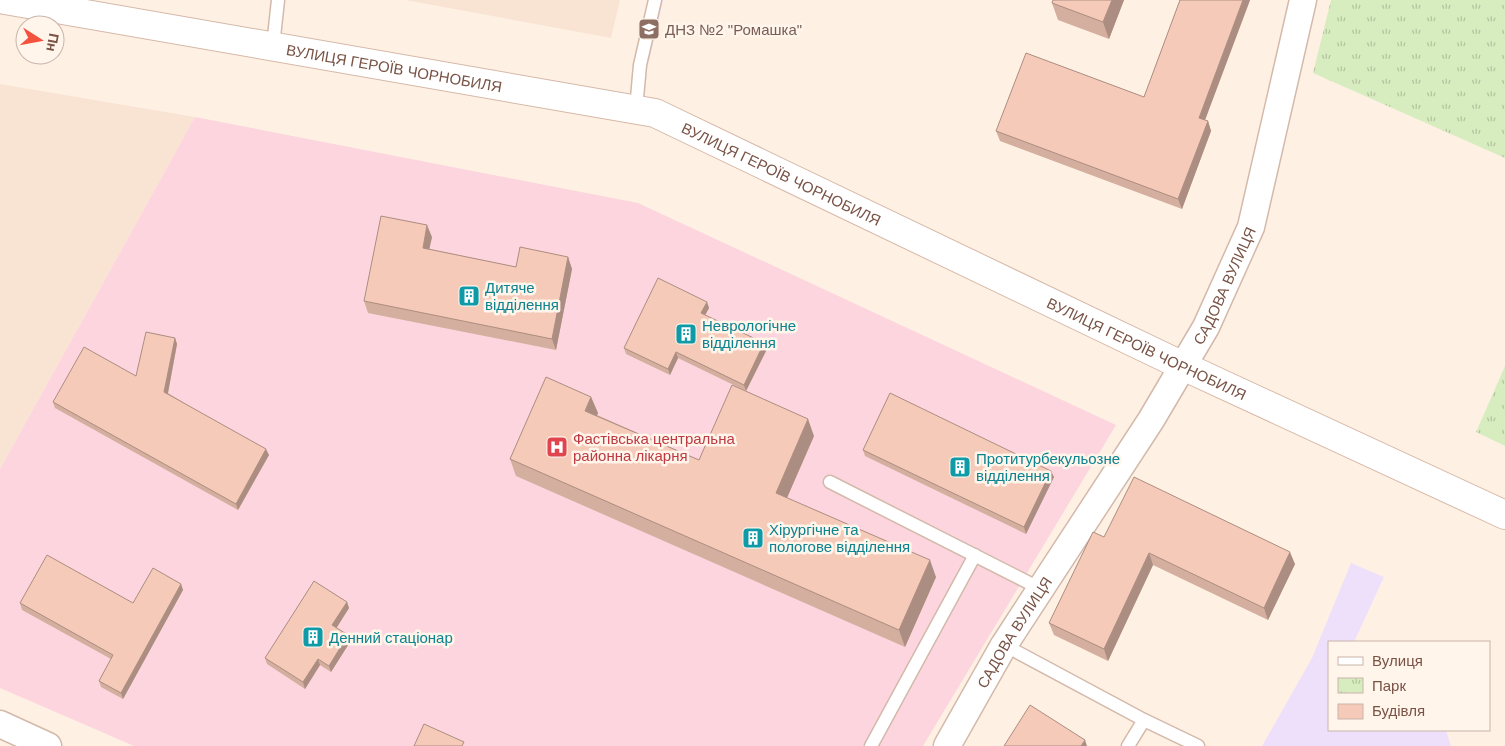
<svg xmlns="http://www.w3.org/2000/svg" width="1505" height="746" viewBox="0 0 1505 746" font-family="Arial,sans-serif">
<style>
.residential{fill:#f9e4d4}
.education{fill:#eee0fb}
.medical{fill:#fdd5de}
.park{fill:url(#park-tufts)}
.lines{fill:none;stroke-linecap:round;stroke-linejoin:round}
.lane-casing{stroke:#d3b9ab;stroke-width:15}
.street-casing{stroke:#d3b9ab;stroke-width:29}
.secondary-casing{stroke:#d6b8a8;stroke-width:30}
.lane{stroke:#fff;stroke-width:12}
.street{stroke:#fff;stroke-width:26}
.secondary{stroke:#fff;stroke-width:28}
.wall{fill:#d4ae9e}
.shaded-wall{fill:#ac8d81}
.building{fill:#f6cab8;stroke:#ac8d81}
.labels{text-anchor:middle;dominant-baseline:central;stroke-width:5;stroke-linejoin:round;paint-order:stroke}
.education-label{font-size:15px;fill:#785e54;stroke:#fff5eb;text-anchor:start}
.street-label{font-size:15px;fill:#795346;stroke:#fff5eb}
.culture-label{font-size:15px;fill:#0d838f;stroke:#fff5eb;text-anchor:start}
.health-label{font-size:15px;fill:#be3a42;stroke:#fff5eb;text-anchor:start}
</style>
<defs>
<pattern id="park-tufts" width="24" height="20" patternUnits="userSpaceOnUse" patternTransform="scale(1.25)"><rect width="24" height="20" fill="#d7edc0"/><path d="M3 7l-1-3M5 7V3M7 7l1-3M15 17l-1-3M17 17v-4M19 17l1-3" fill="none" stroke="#b3c39e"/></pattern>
</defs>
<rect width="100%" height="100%" fill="#fef1e3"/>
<!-- residential -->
<path class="residential" d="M405,0H620L611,38Z
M0,84L195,117L0,469Z"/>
<!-- education -->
<path class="education" d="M648,0H663L649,61L635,58Z
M1351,563L1384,577L1354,642H1329V730H1446L1451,746H1262L1312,658Z"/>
<!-- medical -->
<path class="medical" d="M195,117L638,203L1116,425L923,746H134L0,688V469Z"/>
<!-- park -->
<path class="park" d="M1331,0H1505V158L1313,73Z
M1505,366V446L1476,432Z"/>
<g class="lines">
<!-- lane casing -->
<g class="lane-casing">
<path id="lane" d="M273,46L278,0
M636,109L640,65L655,0
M830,482L1041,589
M1004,645L1144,720L1198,746
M871,746L975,555
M1128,746L1144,720"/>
</g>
<!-- street casing -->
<g class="street-casing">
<g id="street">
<path d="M0,724L48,746"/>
<path id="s1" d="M947,746L1004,645L1151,420L1206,327L1251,227L1303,0"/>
</g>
</g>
<!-- secondary casing -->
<g class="secondary-casing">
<g id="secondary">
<path id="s2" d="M5,0L655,113L1183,366L1505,515"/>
</g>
</g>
<!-- lane -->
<use href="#lane" class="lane"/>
<!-- street -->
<use href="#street" class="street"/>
<!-- secondary -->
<use href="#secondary" class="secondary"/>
</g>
<!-- wall -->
<path class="wall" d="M1053,0H1124L1109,39L1058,20L1052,3Z
M1180,0H1250L1205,120L1208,121L1211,131L1182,209L1000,141L996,131L1144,97Z
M432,237L429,249L516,267L568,257L572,269L556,350L368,313L364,301Z
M707,302L709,308L705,315L767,349L746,391L678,358L670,375L626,354L624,348Z
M175,338L177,344L168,393L269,455L238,510L55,408L53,402L136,376Z
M591,397L598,413L597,415L699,460L814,436L787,498L936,577L905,647L516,476L510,459Z
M863,450L1054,477L1026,534L865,456Z
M1104,537L1295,564L1268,620L1153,565L1108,661L1054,635L1049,623Z
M181,584L183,590L123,699L101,687L99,681L111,659L22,610L20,603H133Z
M347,602L349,608L336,628L350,642L331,672L320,665L305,689L267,664L265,658Z"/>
<!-- shaded-wall -->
<path class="shaded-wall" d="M1112,0H1124L1109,39L1103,22Z
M1243,0H1250L1202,128L1199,118Z
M1208,121L1211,131L1182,209L1178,199Z
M427,225L432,237L427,260L423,248Z
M568,257L572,269L556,350L552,339Z
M707,302L709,308L703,319L701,313Z
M175,338L177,344L167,398L164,392Z
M764,343L767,349L746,391L744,385Z
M676,352L678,358L670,375L668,369Z
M591,397L598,413L592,427L585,411Z
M808,419L814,436L782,509L776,493Z
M266,449L269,455L238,510L236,504Z
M1051,471L1054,477L1026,534L1024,527Z
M1290,552L1295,564L1268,620L1264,608Z
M1149,553L1153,565L1108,661L1104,649Z
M930,560L936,577L905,647L899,630Z
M181,584L183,590L123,699L121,693Z
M347,602L349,608L334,632L332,625Z
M348,635L350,642L331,672L329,666Z
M318,659L320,665L305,689L303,682Z
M1085,740L1087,746H1081Z"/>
<!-- building -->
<path class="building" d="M1053,0H1112L1103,22L1052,3Z
M1180,0H1243L1199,118L1208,121L1178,199L996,131L1026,53L1144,97Z
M381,216L427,225L423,248L516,267L520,247L568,257L552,339L364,301Z
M658,278L707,302L701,313L764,343L744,385L676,352L668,369L624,348Z
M146,332L175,338L164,392L266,449L236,504L53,402L84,347L136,376Z
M546,377L591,397L585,411L699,460L732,385L808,419L776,493L930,560L899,630L510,459Z
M890,393L1051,471L1024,527L863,450Z
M1134,477L1290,552L1264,608L1149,553L1104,649L1049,623L1093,532L1104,537Z
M47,555L133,603L153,568L181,584L121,693L99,681L113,655L20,603Z
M314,581L347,602L332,625L348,635L329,666L318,659L303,682L265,658Z
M1030,705L1085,740L1081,746H1004Z
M424,724L464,742L462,746H414Z"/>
<!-- icons -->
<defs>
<g id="school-square" transform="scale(1.125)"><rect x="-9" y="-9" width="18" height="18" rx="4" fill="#8d6e63" stroke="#fff5eb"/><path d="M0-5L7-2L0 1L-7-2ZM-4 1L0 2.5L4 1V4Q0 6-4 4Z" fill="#fff"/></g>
<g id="building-square" transform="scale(1.125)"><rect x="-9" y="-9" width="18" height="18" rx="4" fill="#0f9aa8" stroke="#fff5eb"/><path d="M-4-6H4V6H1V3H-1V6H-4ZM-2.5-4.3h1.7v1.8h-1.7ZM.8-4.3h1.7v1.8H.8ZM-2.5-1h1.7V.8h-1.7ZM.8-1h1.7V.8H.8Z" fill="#fff"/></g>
<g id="hospital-square" transform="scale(1.125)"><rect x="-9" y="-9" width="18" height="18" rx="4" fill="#e0444e" stroke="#fff5eb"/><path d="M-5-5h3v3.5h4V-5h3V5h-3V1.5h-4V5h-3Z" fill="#fff"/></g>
</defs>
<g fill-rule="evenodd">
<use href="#school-square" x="649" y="29"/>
<use href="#building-square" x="469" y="296"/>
<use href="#building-square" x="686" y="334"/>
<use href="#hospital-square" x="557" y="447"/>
<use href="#building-square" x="960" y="467"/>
<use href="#building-square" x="753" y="538"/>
<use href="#building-square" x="313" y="637"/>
</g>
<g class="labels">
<!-- education labels -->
<g class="education-label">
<text x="665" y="29">ДНЗ №2 "Ромашка"</text>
</g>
<!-- street labels -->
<g class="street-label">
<text stroke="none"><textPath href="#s2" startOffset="395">ВУЛИЦЯ ГЕРОЇВ ЧОРНОБИЛЯ</textPath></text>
<text stroke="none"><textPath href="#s2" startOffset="800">ВУЛИЦЯ ГЕРОЇВ ЧОРНОБИЛЯ</textPath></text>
<text stroke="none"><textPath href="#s1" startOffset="538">САДОВА ВУЛИЦЯ</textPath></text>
<text stroke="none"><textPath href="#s2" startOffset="1205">ВУЛИЦЯ ГЕРОЇВ ЧОРНОБИЛЯ</textPath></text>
<text stroke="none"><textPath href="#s1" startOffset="132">САДОВА ВУЛИЦЯ</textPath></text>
</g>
<!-- culture labels -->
<g class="culture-label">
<text x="485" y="287">Дитяче<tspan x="485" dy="17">відділення</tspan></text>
<text x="702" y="325">Неврологічне<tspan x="702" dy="17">відділення</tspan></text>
<text x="976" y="458">Протитурбекульозне<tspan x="976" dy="17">відділення</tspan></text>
<text x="769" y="529">Хірургічне та<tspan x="769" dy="17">пологове відділення</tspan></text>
<text x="329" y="637">Денний стаціонар</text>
</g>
<!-- health labels -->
<g class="health-label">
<text x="573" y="438">Фастівська центральна<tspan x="573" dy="17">районна лікарня</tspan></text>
</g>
</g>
<!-- legend -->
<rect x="1328" y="641" width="162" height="90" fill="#fff5eb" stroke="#c9b4a9"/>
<rect x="1338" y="657" width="25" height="8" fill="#ffffff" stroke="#c9b4a9"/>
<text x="1372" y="666" font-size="15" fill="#795346">Вулиця</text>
<rect x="1338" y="678" width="25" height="15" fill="url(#park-tufts)" stroke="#c9b4a9"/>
<text x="1372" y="691" font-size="15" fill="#795346">Парк</text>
<rect x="1338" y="704" width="25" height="15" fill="#f6cab8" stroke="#c9b4a9"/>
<text x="1372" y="716" font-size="15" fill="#795346">Будівля</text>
<!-- north arrow -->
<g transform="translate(40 40) rotate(101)"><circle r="24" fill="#fff5eb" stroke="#c9b4a9"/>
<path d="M0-4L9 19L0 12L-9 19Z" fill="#f3523d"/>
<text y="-8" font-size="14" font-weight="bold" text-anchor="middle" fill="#795346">Пн</text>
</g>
</svg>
